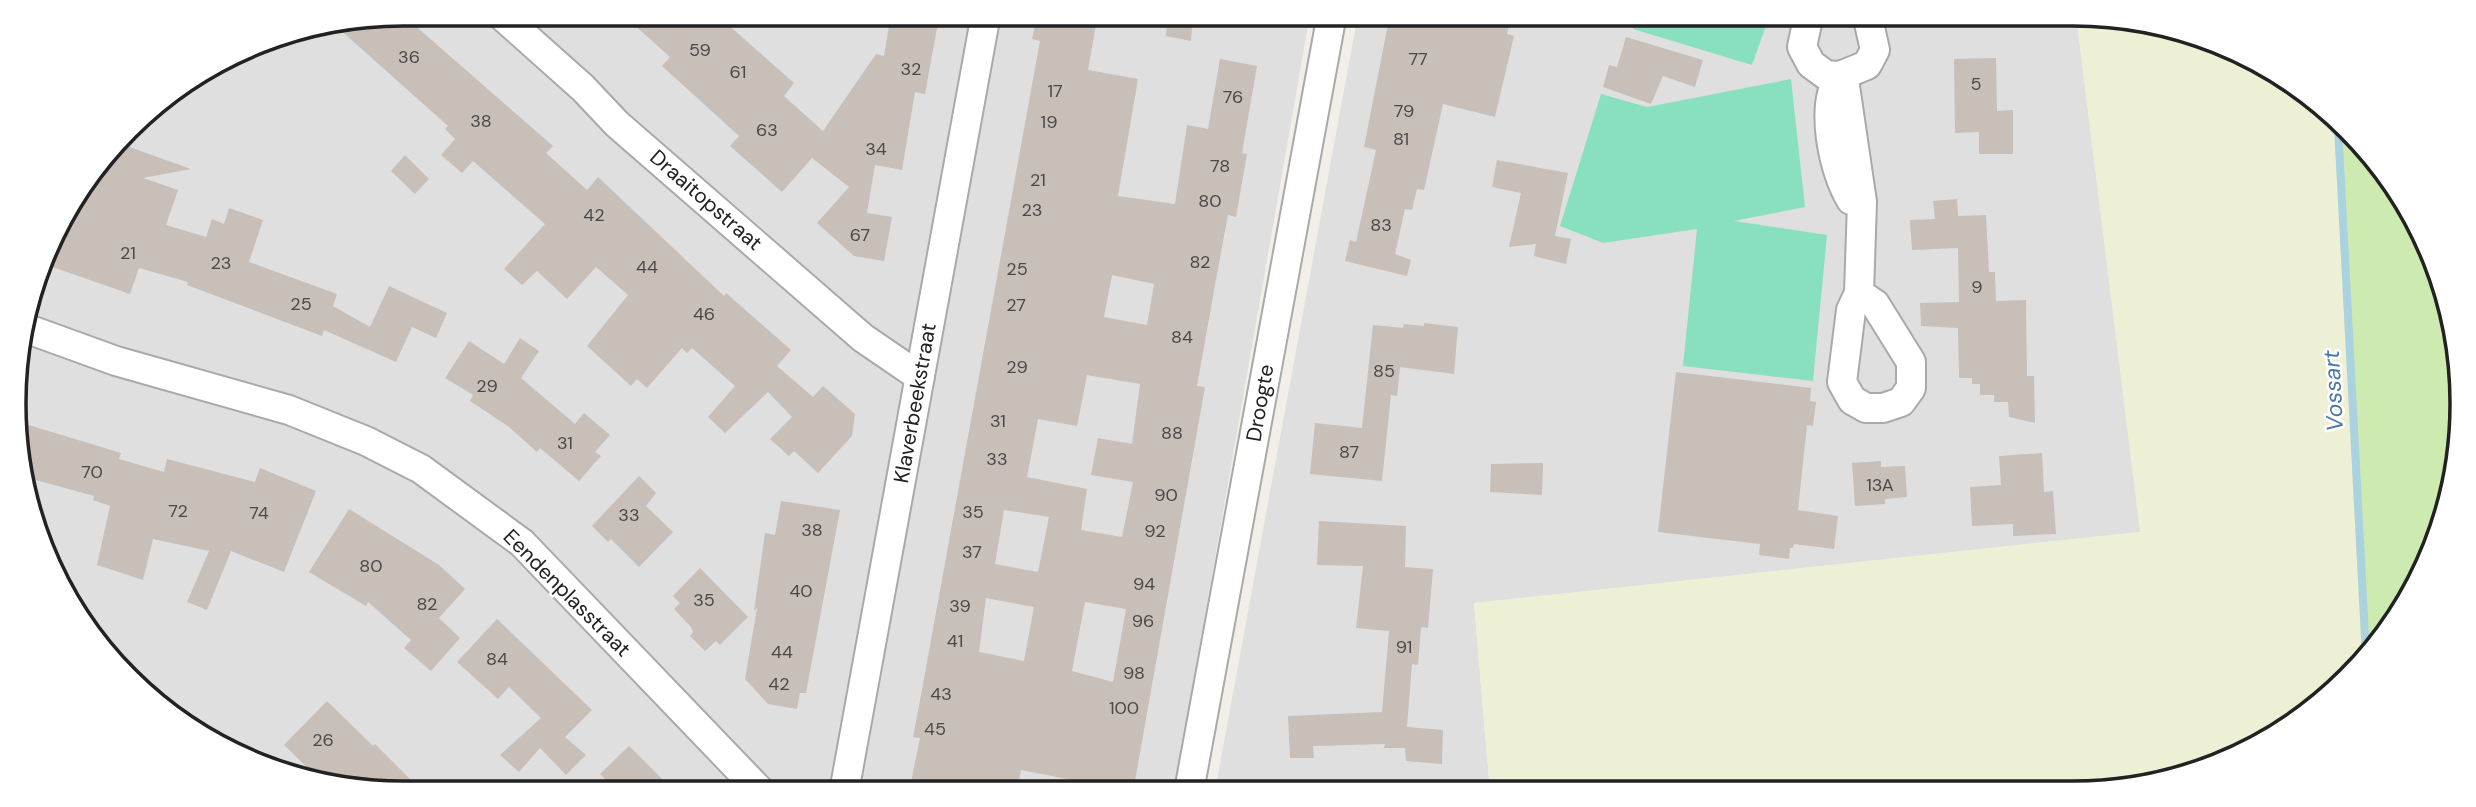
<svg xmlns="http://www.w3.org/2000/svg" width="2476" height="807" viewBox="0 0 2476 807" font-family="'DM Sans',sans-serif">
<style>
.residential{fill:#e0dfdf}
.farmland{fill:#eef0d5}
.grass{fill:#cdebb0}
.pitch{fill:#88e0be}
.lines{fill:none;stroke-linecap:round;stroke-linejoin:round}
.stream{stroke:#aad3df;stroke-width:8}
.building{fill:#c7bfb8;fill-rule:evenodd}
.minor-casing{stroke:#a9a9a9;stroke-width:32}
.minor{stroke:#fff;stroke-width:28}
.labels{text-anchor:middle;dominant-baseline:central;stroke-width:5;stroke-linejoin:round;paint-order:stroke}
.number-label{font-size:18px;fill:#4b4948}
.street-label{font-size:21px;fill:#222;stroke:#fff}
.water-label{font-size:23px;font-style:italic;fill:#4a7aab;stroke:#fff}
.rim{fill:none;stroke:#222;stroke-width:3.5}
</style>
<rect width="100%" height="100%" fill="#f2efe9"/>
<!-- residential -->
<path class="residential" d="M404,14H1310L1174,792L404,793L303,780L187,727L80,620L27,504L17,353L54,231L146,111L255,44Z
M1358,14L2076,15L2141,532L1474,603L1490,791H1215Z"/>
<!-- farmland -->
<path class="farmland" d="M2076,15L2173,27L2309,94L2334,122L2362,659L2329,697L2222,763L2123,790L1490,791L1474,603L2140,532Z"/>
<!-- grass -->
<path class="grass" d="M2334,122L2410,208L2459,352L2449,504L2397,620L2362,659Z"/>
<!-- pitch -->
<path class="pitch" d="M1637,14H1770L1752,65L1633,29Z
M1791,79L1805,207L1734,221L1827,235L1813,381L1683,366L1697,229L1603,243L1560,226L1601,94L1647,107Z"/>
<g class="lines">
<!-- stream -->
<path class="stream" d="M2338,126L2366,654"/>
</g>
<!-- building -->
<path class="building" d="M622,14H716L794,83L784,96L823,131L876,54L884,56L891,14L939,17L925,94L915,92L902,170L875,165L867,213L892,217L884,261L854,256L817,223L849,187L812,158L782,192L730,146L739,136L662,66L670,57Z
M1037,14H1098L1088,70L1138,79L1118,196L1175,204L1187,125L1208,129L1220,59L1257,66L1242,153L1247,154L1236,217L1228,215L1215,285L1197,386L1205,387L1133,792H1080L1082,782L1021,770L1018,787L996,784L994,792H909L920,738L913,737L919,706L1040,41L1032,39ZM1112,275L1154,284L1147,325L1104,317ZM1087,375L1140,384L1132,444L1098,438L1091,475L1133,482L1122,537L1081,530L1087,489L1027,477L1038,419L1077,426ZM1004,510L1049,517L1038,572L995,564ZM986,598L1034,607L1024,661L979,652ZM1085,602L1126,609L1113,682L1072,671Z
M1168,14H1193L1191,41L1166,36Z
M1390,14H1499L1511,17L1507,34L1514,36L1495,117L1443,104L1424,190L1417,189L1412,210L1405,209L1395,254L1411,260L1407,276L1345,261L1350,240L1356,242L1376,150L1364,147Z
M403,15L553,146L546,153L587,190L598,177L724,296L726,293L791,350L777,366L813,397L823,386L855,414L852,436L818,473L794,451L789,456L770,439L792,417L768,392L725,433L708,417L735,386L692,348L687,353L682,348L647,388L637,379L631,386L587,346L628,295L596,267L567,299L537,271L522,285L504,269L545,224L473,161L462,173L441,155L455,139L445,129L448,126L337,27Z
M1626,37L1703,60L1695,87L1663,76L1651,104L1603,87L1609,65L1617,67Z
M1996,58L1997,111L2013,110V154H1979V132L1955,133L1954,59Z
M121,144L191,169L143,178L178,190L166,225L206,237L212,219L224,224L229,208L263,220L249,262L337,294L333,306L370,327L389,286L447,313L436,338L412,327L396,362L324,330L322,336L187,285L188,282L139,268L130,294L44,264L54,231Z
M405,155L429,179L415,194L391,171Z
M1497,160L1568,173L1555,236L1571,239L1566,264L1534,256L1536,244L1509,247L1521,193L1492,187Z
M1957,199L1958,216L1986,215L1989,272H1995L1996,301L2026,300L2027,376H2034L2035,423L2009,417L2008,402H1994V395H1980V384H1972V378H1959L1958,328L1921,326L1920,303L1959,302L1958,248L1912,250L1910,220L1935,219L1933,201Z
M1424,323L1458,327L1454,374L1400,367L1397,396L1391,395L1382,481L1310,474L1315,423L1362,428L1373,325L1403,328L1404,324L1424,326Z
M520,338L539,351L521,378L575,424L584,413L610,435L595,452L601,456L579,481L540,448L537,452L509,427L470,401L473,395L445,378L469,341L504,364Z
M1676,372L1811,388L1810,401L1816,402L1813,426L1807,425L1798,510L1838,516L1834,549L1794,544L1793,548H1790L1789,559L1759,555L1760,544L1658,532Z
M22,423L121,453L119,459L164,472L167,459L255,482L260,468L316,491L284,572L231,551L207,610L187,602L209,551L153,539L143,580L97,565L110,506L93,500L94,496L25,477Z
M2042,453L2044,492L2053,491L2056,534L2013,536V524L1972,526L1970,487L2001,485L1999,456Z
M1881,461V467L1905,466L1907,497L1885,499V504L1855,506L1852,463Z
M1543,463L1542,495L1490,492L1491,464Z
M639,476L656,493L646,506L673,532L639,567L611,539L608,542L592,526Z
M781,501L840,510L806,693H800L797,709L768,704L745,679L757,608L754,611L765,533L775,535Z
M349,509L439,565L465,589L439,618L460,638L431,671L404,648L411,640L368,602L366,606L309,572Z
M1319,521L1406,526L1405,567L1433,569L1428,628L1421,627L1418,665L1412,664L1407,727L1443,730L1442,764L1406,761L1405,748H1384L1385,744L1313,746L1314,758H1290L1288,716L1382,712L1389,631L1356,628L1363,566L1317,565Z
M700,568L748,617L720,645L716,641L705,651L690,636L693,632L691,627L674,609L680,603L673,596Z
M497,619L592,710L565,737L586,755L566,775L540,748L519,772L500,755L541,718L509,687L498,699L457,662Z
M327,701L373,746L375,744L424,793L322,782L284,745Z
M629,746L675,792L619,793L600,774Z"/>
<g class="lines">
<!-- minor casing -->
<g class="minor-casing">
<path id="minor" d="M500,14L583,88L617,124L863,338L920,377
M1809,14L1802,47L1811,64L1826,75L1840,76L1867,65L1875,50L1867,14
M1840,76L1845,86L1862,202L1859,293L1851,310L1842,382L1852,400L1866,408H1883L1901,402L1911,388V362L1875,304L1859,293
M1840,76C1819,105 1833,171 1851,200L1862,202
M25,328L116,361L289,410L366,441L421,469L522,543L761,792
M1189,791L1332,14
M844,792L986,14"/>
</g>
<!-- minor -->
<use href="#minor" class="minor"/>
</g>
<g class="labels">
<!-- number labels -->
<g class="number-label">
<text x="700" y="50">59</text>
<text x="409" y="57">36</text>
<text x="1418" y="59">77</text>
<text x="911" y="69">32</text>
<text x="738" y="72">61</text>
<text x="1976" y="84">5</text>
<text x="1055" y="91">17</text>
<text x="1233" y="97">76</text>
<text x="1404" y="111">79</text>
<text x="481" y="121">38</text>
<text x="1049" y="122">19</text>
<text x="767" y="130">63</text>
<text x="1401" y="139">81</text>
<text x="876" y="149">34</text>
<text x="1220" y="166">78</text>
<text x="1038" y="180">21</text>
<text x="1210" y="201">80</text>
<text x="1032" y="210">23</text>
<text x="594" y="215">42</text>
<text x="1381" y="225">83</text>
<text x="860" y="235">67</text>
<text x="128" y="253">21</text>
<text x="1200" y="262">82</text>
<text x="221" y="263">23</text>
<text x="647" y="267">44</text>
<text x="1017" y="269">25</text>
<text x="1977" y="287">9</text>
<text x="301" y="304">25</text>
<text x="1016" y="305">27</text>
<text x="704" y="314">46</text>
<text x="1182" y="337">84</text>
<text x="1017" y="367">29</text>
<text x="1384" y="371">85</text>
<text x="487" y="386">29</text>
<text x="998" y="421">31</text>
<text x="1172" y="433">88</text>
<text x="565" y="443">31</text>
<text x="1349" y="452">87</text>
<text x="997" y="459">33</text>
<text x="92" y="472">70</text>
<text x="1880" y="485">13A</text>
<text x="1166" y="495">90</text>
<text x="178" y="511">72</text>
<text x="973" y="512">35</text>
<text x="259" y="513">74</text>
<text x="629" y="515">33</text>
<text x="812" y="530">38</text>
<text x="1155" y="531">92</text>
<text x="972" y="552">37</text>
<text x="371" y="566">80</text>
<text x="1144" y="584">94</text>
<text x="801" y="591">40</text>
<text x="704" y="600">35</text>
<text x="427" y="604">82</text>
<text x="960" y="606">39</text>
<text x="1143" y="621">96</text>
<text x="955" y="641">41</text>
<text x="1404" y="647">91</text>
<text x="782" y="652">44</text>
<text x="497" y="659">84</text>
<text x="1134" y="673">98</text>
<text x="779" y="684">42</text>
<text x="941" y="694">43</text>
<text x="1124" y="708">100</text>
<text x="935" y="729">45</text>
<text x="323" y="740">26</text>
</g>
<!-- street labels -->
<g class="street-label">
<text transform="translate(706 200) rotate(41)">Draaitopstraat</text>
<text transform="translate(915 403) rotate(-80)">Klaverbeekstraat</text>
<text transform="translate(1260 403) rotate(-80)">Droogte</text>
<text transform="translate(567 593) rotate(45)">Eendenplasstraat</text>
</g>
<!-- water labels -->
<g class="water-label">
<text transform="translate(2333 391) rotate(-93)">Vossart</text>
</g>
</g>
<!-- crop -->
<path d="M0 0H2476V807H0ZM403 26H2073A377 377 0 0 1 2450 403V404A377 377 0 0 1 2073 781H403A377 377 0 0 1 26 404V403A377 377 0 0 1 403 26Z" fill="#fff" fill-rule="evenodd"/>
<path class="rim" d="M403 26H2073A377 377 0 0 1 2450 403V404A377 377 0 0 1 2073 781H403A377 377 0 0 1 26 404V403A377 377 0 0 1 403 26Z"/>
</svg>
